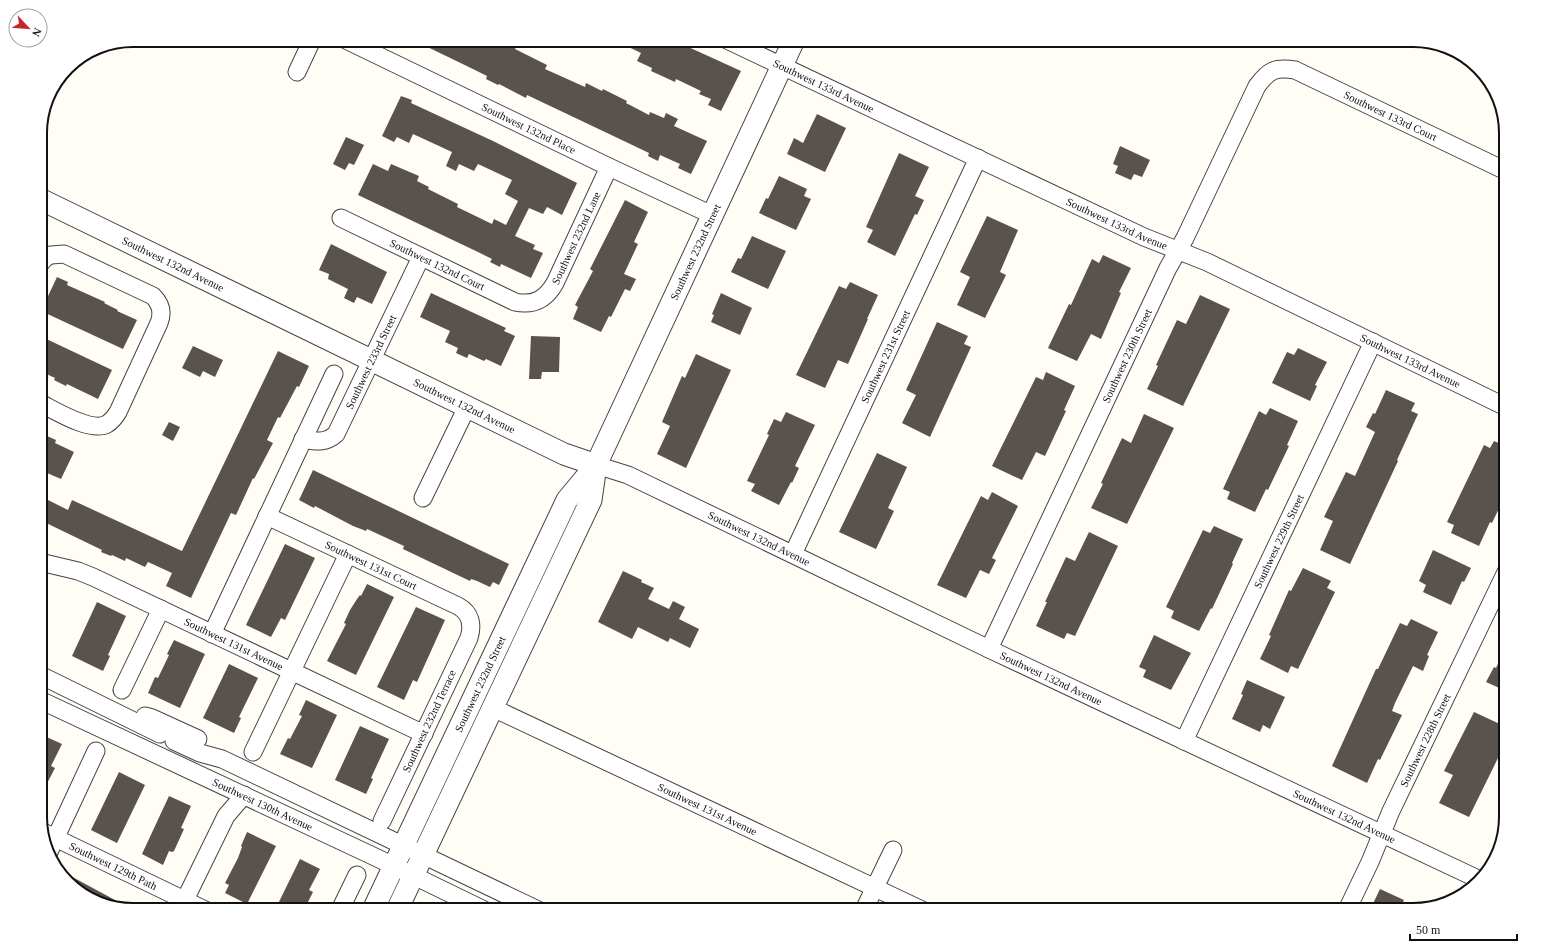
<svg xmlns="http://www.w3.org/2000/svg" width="1546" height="950" viewBox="0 0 1546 950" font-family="Georgia,serif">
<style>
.building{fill:#5a524d}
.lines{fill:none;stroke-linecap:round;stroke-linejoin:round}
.minor-casing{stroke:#444;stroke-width:19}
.tertiary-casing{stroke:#444;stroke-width:23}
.minor{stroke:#fff;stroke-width:17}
.tertiary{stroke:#fff;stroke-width:21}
.labels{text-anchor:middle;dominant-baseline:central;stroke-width:4;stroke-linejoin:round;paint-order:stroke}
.street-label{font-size:11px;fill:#111;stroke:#fff}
.rim{fill:none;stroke:#111;stroke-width:2}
</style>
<rect width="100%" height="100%" fill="#fffdf5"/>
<!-- building -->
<path class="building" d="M413,40H519L515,49L547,65L545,69L585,87L586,83L602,91L603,89L627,101L626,103L649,115L650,112L664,118L666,113L678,119L674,126L707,141L691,174L678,168L680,164L660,155L658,161L648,156L649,153L626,142L527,95L526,98L499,84L498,85L486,79L487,76L475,70Z
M614,40H673L741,71L721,111L708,105L711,99L699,94L701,91L676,79L675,82L651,71L652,68L637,61L641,53Z
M401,96L412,100L411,103L493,141L577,183L562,215L547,207L543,214L529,208L515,236L535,245L533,249L543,253L531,278L501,264L500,267L490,262L492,259L478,252L358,195L373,164L388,171L391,164L419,176L417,181L429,187L428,189L458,204L457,207L492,224L494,219L506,225L518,201L505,194L512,180L478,164L474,171L459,164L456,171L446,166L452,152L413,134L409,143L397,137L394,142L382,136Z
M817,114L846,128L825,172L787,154L794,138L803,143Z
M346,137L364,145L354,165L349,163L345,170L333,164Z
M1120,146L1150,160L1142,177L1134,174L1131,180L1115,173L1118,166L1113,164Z
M899,153L929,167L915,196L924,200L917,215L915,214L895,256L867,242L873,230L866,227Z
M779,176L807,189L804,196L811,199L796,230L759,213L766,198L768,199Z
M625,200L648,212L634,242L638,244L624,274L636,279L630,291L625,289L611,317L609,316L601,332L573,319L578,307L575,305L593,271L590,269Z
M987,216L1018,230L1000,272L1006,275L985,318L957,305L970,277L960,272Z
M752,236L786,251L768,289L731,272L738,258L741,259Z
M331,244L387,272L372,304L357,297L354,303L344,298L348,289L328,279L329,274L319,270Z
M1103,255L1131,268L1119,292L1121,293L1101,339L1091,334L1077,361L1048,348L1069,304L1071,305L1092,259L1099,263Z
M57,277L68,282L67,285L105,302L104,303L118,310L117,311L137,320L123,349L41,311Z
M850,282L878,295L867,319H868L848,364L838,360L825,388L796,375L839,286L846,289Z
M431,293L506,328L504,331L515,336L501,366L486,359L484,361L469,354L467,358L456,353L458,348L445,342L450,331L420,317Z
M721,293L752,308L740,335L711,322L714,315L712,314Z
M1200,295L1230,309L1183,406L1147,389L1158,366L1156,365L1177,320L1186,324Z
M937,322L968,336L964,344L971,347L930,437L902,423L916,395L906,390Z
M40,336L112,370L98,399L67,384L66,386L54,380L55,378L40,371Z
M531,336L560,337L559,372H542L541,379H529Z
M193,346L223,360L215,377L203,371L200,377L182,368Z
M1298,348L1327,362L1315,385L1317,386L1310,401L1272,383L1287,352L1294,355Z
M278,351L309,366L299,387L297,386L280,418L278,417L267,440L273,443L254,479L253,478L236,515L231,513L191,598L166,586L172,573L148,562L145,567L126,558L125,561L112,555L111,556L101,552L102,550L40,520V496L68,510L72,500L182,551Z
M696,354L731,370L686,468L657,454L670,426L662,422L682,376L685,378Z
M1046,372L1075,386L1064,410L1066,411L1045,456L1036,452L1022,480L992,466L1036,377L1043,380Z
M1386,390L1415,403L1411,411L1418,414L1397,460L1398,461L1350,564L1320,550L1333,521L1324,517L1346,472L1355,476L1375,432L1366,427L1373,413L1375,414Z
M1270,408L1298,421L1287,445L1289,446L1268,490L1266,489L1255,512L1227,499L1230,492L1223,489L1259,411L1266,415Z
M786,412L815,425L795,466L799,468L792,483L791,482L779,505L751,491L755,484L747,481L769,435L767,434L774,419L781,422Z
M1144,414L1174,428L1127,524L1091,508L1103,484L1101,483L1122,438L1131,443Z
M169,422L180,427L173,441L162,435Z
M40,433L56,440L55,443L74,452L61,479L40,470Z
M1494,441L1506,446V494L1492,523L1490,522L1479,546L1451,533L1454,525L1447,522L1484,445L1490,448Z
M877,453L907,467L888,508L894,511L876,549L839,532Z
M313,470L509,564L499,585L493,582L490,587L477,581L471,579L470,581L403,549L404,546L367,529L366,531L353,526L315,506L314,508L299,500Z
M992,492L1018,506L992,558L996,560L989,574L980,570L966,598L937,585L981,496L988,500Z
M1214,526L1243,539L1232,563L1233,564L1212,609L1211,608L1199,631L1171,618L1174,611L1166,607L1203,530L1210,533Z
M1089,532L1118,546L1075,636L1067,633L1064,639L1036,626L1047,602H1045L1066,557L1075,561Z
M285,544L315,558L285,620L281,618L271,637L246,625Z
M1433,550L1471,568L1464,582L1462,581L1451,605L1423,592L1426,585L1419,581Z
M1303,568L1331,581L1327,588L1335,592L1298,669L1291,666L1288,673L1260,659L1271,636L1269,635L1289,590L1291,591Z
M623,571L642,580L641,582L654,588L648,599L669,609L673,601L685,607L679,619L699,629L690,648L670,638L668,642L638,627L632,639L598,622Z
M367,584L394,597L356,675L327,661L346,624L344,623L350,610L357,599L360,595L361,596Z
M97,602L126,616L108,655L110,656L103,671L72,656Z
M416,607L445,620L417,682L413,680L404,700L377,687Z
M1411,619L1438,632L1427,655L1429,656L1423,671L1413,666L1395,703L1392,711L1402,715L1380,760L1378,759L1367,783L1332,766L1376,669H1378L1400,623L1407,626Z
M1154,635L1191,653L1171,690L1143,677L1146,670L1139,667Z
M174,640L205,654L180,708L148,693L155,677L158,678L169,655L167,654Z
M1506,647V691L1486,682L1494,667L1496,668Z
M229,664L258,678L239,717L241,718L234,733L203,718Z
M1247,680L1285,697L1270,729L1263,725L1260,732L1232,719L1243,695L1241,694Z
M306,700L337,715L312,768L280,754L288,738L290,739L302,716L299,715Z
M1474,712L1502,725L1499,733L1503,735L1499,744L1506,747V762L1498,758L1469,817L1439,803L1453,775L1444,771Z
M360,726L389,739L371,778L373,779L366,794L335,780Z
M40,734L62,744L51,766L55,768L40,797Z
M119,772L145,785L117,843L91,830Z
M169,796L191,806L181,828L184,829L174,851L172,852L169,851L163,865L142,854Z
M247,832L276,846L247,904L225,893L229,885L225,883L238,858L242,847L241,846Z
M300,859L320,869L309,890L313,892L304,910H275Z
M65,873L115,900L113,905L86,897L64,875Z
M1380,889L1404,900L1399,910H1370Z"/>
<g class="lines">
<!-- minor casing -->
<g class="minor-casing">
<g id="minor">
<path id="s1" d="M346,40L609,167L712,215"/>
<path id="s2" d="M727,40L1144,237L1207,262L1506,407"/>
<path d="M297,72L312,40"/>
<path id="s3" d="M341,218L515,302C534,306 546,299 555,283L609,167"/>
<path d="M40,264L45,258L51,255L64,254L153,296C161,304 163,313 159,323L118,412C115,417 112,421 107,424C91,433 56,411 40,403"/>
<path id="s4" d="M303,439C316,442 326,443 336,434L421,257"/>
<path id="s5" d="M596,465L628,475L989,649L1478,879"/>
<path d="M423,498L467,407"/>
<path id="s6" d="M267,516L458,606C471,613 473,625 469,638L382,821"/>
<path id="s7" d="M793,554L978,158"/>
<path id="s8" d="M40,562L78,571L93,577L424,734"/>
<path d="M212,634L334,374"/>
<path id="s9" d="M989,649L1168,268L1185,238L1257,86C1269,70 1275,67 1295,70L1506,171"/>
<path d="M40,675L160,734"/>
<path d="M122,690L161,609"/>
<path id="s10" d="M40,700L373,856L484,910"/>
<path id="s11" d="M493,708L922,910"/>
<path d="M145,716L152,718L198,739"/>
<path d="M174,741L200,753L222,759L538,910"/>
<path id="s12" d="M1184,741L1373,342"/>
<path d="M253,752L348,554"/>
<path id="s13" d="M43,832L205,910"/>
<path d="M49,852L96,751"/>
<path d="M180,910L226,816L244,795"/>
<path d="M340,910L357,875"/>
<path d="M864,910L893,850"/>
<path id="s14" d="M1347,910L1370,862L1391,811L1506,572"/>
</g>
</g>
<!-- tertiary casing -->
<g class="tertiary-casing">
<g id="tertiary">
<path id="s15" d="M40,199L564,454L596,465"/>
<path id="s16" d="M373,910L567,500L596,465L794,40"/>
<path d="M397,910L591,500L596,465"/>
</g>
</g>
<!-- minor -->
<use href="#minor" class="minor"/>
<!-- tertiary -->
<use href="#tertiary" class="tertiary"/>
</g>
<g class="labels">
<!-- street labels -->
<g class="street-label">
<text stroke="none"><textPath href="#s2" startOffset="107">Southwest 133rd Avenue</textPath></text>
<text stroke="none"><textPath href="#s9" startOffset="774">Southwest 133rd Court</textPath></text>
<text stroke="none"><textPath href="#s1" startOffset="203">Southwest 132nd Place</textPath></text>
<text stroke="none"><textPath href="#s2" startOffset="431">Southwest 133rd Avenue</textPath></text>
<text stroke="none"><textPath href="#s3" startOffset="291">Southwest 232nd Lane</textPath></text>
<text stroke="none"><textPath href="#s16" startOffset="734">Southwest 232nd Street</textPath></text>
<text stroke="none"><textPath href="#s15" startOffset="148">Southwest 132nd Avenue</textPath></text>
<text stroke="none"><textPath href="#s3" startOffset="107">Southwest 132nd Court</textPath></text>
<text stroke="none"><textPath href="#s7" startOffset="218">Southwest 231st Street</textPath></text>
<text stroke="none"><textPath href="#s9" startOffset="324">Southwest 230th Street</textPath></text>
<text stroke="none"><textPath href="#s2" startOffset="755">Southwest 133rd Avenue</textPath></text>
<text stroke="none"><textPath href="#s4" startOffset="115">Southwest 233rd Street</textPath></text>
<text stroke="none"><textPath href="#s15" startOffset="472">Southwest 132nd Avenue</textPath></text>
<text stroke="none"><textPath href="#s5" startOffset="179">Southwest 132nd Avenue</textPath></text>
<text stroke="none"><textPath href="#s12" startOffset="221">Southwest 229th Street</textPath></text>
<text stroke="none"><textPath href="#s6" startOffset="115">Southwest 131st Court</textPath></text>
<text stroke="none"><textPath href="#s8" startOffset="211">Southwest 131st Avenue</textPath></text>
<text stroke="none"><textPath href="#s5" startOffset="503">Southwest 132nd Avenue</textPath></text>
<text stroke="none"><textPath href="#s16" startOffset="250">Southwest 232nd Street</textPath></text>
<text transform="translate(429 721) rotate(-65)">Southwest 232nd Terrace</text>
<text stroke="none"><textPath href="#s14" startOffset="187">Southwest 228th Street</textPath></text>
<text stroke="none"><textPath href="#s10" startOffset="246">Southwest 130th Avenue</textPath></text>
<text stroke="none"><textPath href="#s11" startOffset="237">Southwest 131st Avenue</textPath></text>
<text stroke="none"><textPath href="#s5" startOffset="827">Southwest 132nd Avenue</textPath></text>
<text stroke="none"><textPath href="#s13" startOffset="78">Southwest 129th Path</textPath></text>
</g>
</g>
<!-- crop -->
<path d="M0 0H1546V950H0ZM133 47H1413A86 86 0 0 1 1499 133V817A86 86 0 0 1 1413 903H133A86 86 0 0 1 47 817V133A86 86 0 0 1 133 47Z" fill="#fff" fill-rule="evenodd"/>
<path class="rim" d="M133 47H1413A86 86 0 0 1 1499 133V817A86 86 0 0 1 1413 903H133A86 86 0 0 1 47 817V133A86 86 0 0 1 133 47Z"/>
<!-- north arrow -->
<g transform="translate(28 28) rotate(116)"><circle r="19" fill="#ffffff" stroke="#a0a0a0"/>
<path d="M0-3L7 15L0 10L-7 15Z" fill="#c4262e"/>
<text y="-6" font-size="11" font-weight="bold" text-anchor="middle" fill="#111111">N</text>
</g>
<!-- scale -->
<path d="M1410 934v6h107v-6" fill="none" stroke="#111111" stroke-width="2"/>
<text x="1416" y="934" font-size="12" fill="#111111" stroke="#ffffff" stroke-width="3" paint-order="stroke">50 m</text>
</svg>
